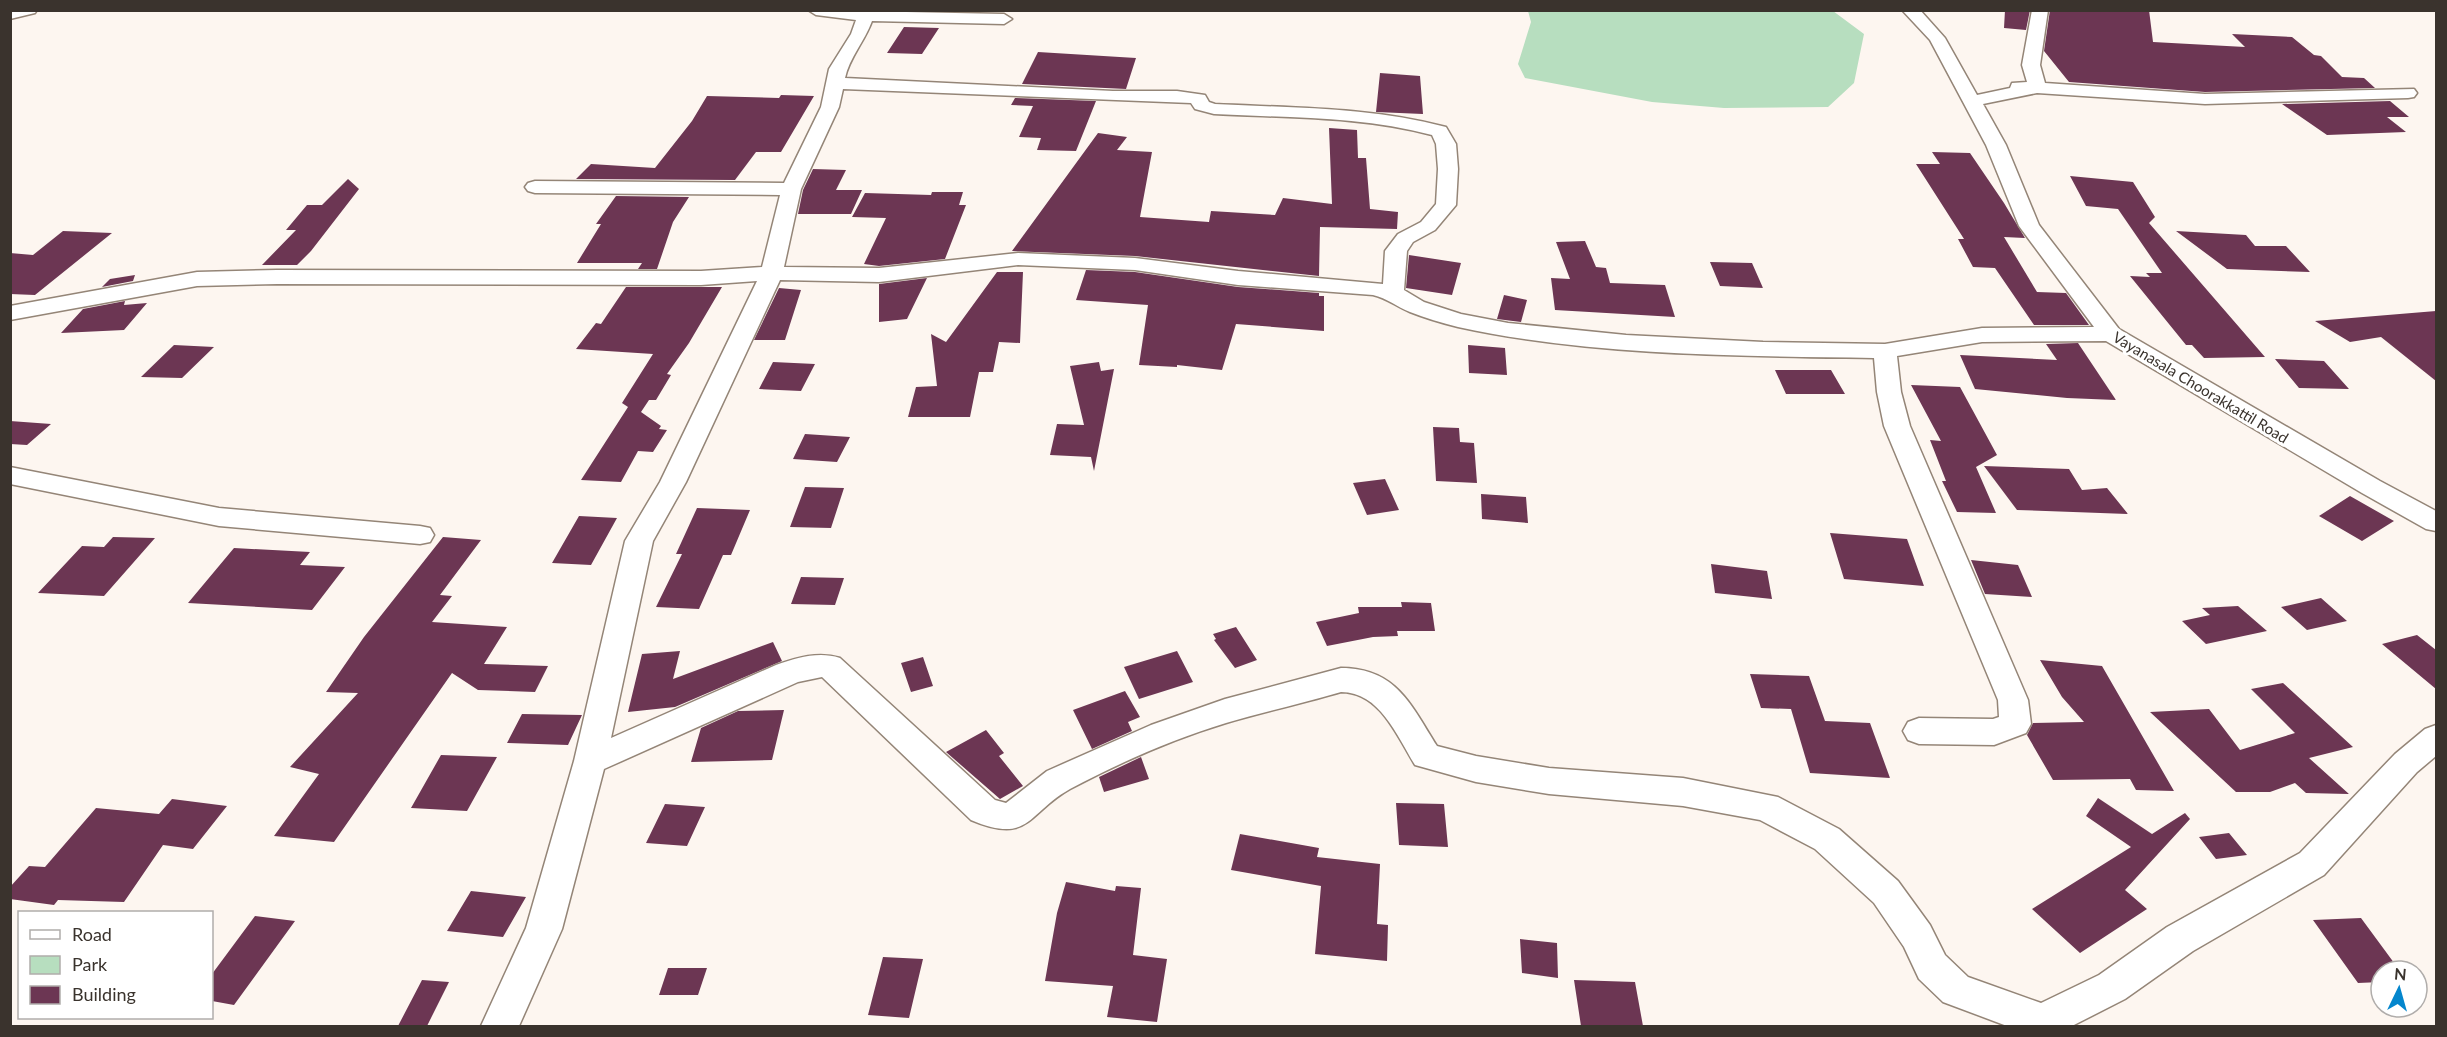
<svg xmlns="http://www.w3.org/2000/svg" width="2447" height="1037" viewBox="0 0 2447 1037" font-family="Lato,sans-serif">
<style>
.green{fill:#b7debf}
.building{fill:#6c3653}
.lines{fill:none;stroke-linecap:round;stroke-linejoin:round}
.minor-casing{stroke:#948577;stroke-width:3}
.minor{fill:#fff;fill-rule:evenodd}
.labels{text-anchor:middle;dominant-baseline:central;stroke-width:6;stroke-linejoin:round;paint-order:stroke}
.street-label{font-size:15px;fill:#3a332d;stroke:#fff}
</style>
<rect width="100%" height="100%" fill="#fdf6f0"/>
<!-- green -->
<path class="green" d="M1528,11H1833L1864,34L1854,83L1828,107L1724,108L1652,102L1525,78L1518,64L1531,22Z"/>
<!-- building -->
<path class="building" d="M2005,10H2030L2026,30L2004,28Z
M2050,10H2149L2153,42L2245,47L2232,34L2292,37L2314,55L2321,56L2342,77L2364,78L2375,88L2205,92L2069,82L2044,51Z
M904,27L939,28L922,54L887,53Z
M1038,52L1136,58L1126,89L1022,84Z
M1380,73L1420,76L1423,114L1376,112Z
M781,95L814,96L781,152H756L735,180L576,179L591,164L655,168L692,121L707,96L779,98Z
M1015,98L1096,101L1076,151L1037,150L1041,138L1019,137L1033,106L1011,105Z
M2390,101L2409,117H2387L2406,132L2327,135L2282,104Z
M1329,128L1357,130L1358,158H1366L1370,209L1398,212L1397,229L1320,227L1319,276L1135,256L1012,251L1098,133L1127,137L1117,150L1152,152L1140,217L1209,222L1211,211L1275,215L1283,198L1332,204Z
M1932,152L1970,153L2004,203L2025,238L2004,237L2037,292L2066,293L2089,325H2034L1995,268L1973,267L1958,239H1964L1916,164H1940Z
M813,169L846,170L836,190H862L851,214H798L803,190Z
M2070,176L2133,182L2155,217L2149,223L2265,357L2204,358L2192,345H2186L2130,276L2150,277L2146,273H2162L2118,209L2086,206Z
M348,179L359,189L311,251L297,265H262L296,230H286L307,205H322Z
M932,192H963L959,205H966L945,259L879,266L864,264L886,218L852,217L865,193L931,195Z
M616,196L689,197L673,222L657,269H638L642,263H577L601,224H596Z
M63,231L112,233L35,295L10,294V253L33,255Z
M2176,231L2246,235L2255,246H2286L2310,272L2227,269Z
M1585,241L1596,267L1606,268L1610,283L1665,285L1675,317L1555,310L1551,278L1570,279L1556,242Z
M1409,255L1461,263L1452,295L1406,288Z
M1710,262L1752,263L1763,288L1720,286Z
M1086,270L1135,272L1238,287L1319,293V296H1324V331L1236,324L1222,370L1177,365V367L1139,365L1148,305L1076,300Z
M997,272H1023L1020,343L999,342L993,372H979L970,417H908L916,387L937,386L931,334L946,342Z
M135,275L133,281L102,287L110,279Z
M927,278L907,319L879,322V284Z
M626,287H722L689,343L667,374L671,375L656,400H649L641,412L661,426L659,429L667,430L653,452L638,451L621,482L581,480L628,407L622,403L653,354L576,349L596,323L601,324Z
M779,288L801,290L785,340H754Z
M1504,295L1527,300L1521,322L1497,319Z
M125,301L124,305L147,303L124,330L61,333L83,309Z
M2436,311V381L2381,337L2350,342L2315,321Z
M2078,343L2116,400L2067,398L1975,389L1960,355L2057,360L2046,344Z
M174,345L214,347L182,378L141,377Z
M1468,345L1505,348L1507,375L1469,373Z
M2275,359L2324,361L2349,389L2299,388Z
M773,362L815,364L801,391L759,389Z
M1099,362L1101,371L1114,369L1094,471L1091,457L1050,455L1057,424L1084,425L1070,366Z
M1775,370H1831L1845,394H1786Z
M1911,385L1960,387L1997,455L1976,467L1996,513L1957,512L1942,481H1946L1930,440L1941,441Z
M10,421L51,424L27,445L10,444Z
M1433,427L1459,428L1460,442L1474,443L1477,483L1436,481Z
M805,434L850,437L837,462L793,459Z
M1984,466L2069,469L2082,490L2107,488L2128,514L2017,510Z
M1385,479L1399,510L1367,515L1353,483Z
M805,487L844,488L831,528L790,527Z
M1481,494L1526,497L1528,523L1482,519Z
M2350,496L2394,521L2362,541L2319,516Z
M697,508L750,510L731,555H723L699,609L656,607L682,554H676Z
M579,516L617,518L591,565L552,563Z
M1830,533L1907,539L1924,586L1844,579Z
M113,537L155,538L104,596L38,593L82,546L104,547Z
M443,537L481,540L440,595L452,596L432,622L507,627L484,664L548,666L535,692L478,690L452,673L334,842L274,836L319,774L290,767L358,693L326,692L364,637Z
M234,548L310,552L300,565L345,567L312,610L188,603Z
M1971,560L2018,565L2032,597L1985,594Z
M1711,564L1767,571L1772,599L1715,593Z
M801,577L844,578L835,605L791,604Z
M2321,598L2347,621L2307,630L2281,607Z
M1401,602L1431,603L1435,631H1397L1398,636L1373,637L1327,646L1316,622L1359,613L1358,607H1402Z
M2238,606L2267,631L2206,644L2182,621L2210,615L2202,608Z
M1236,627L1257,660L1235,668L1214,640L1216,639L1213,634Z
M2417,635L2436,650V689L2382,644Z
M773,642L782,661L675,707L628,712L642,654L680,651L673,679Z
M1177,651L1193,682L1139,699L1124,667Z
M923,657L933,686L911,692L901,663Z
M2040,660L2102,666L2174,791L2136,790L2130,779L2053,780L2027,735L2033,723L2084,722L2062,697Z
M1750,674L1809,676L1825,721L1870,723L1890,778L1810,773L1791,709L1761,708Z
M2283,683L2353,747L2309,758L2349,794L2306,793L2295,783L2270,792H2236L2150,712L2209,709L2240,750L2295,733L2251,689Z
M1125,691L1140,717L1128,722L1132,731L1092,749L1073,710Z
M784,710L772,760L691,762L701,728L738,711Z
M522,714L582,715L568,745L507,743Z
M986,730L1004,753L999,756L1023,786L1000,799L946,752Z
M441,755L497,757L467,811L411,808Z
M1141,757L1149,779L1104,792L1099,777Z
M2098,798L2152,834L2185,813L2190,819L2125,890L2147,909L2080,953L2032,909L2131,847L2086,816Z
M172,799L227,806L193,849L163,845L124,902L58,900L54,905L10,899V887L29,866L45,867L96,808L159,814Z
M1396,803L1444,804L1448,847L1399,845Z
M665,804L705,807L687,846L646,843Z
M2229,833L2247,855L2216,859L2199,837Z
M1240,834L1319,848L1317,857L1380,864L1377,924L1388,925L1387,961L1315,954L1321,886L1231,870Z
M1066,882L1115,891L1116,886L1141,888L1133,955L1167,959L1157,1022L1107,1017L1113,986L1045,981L1057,913Z
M471,891L526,897L503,937L447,931Z
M255,916L295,921L234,1005L212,1001V974Z
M2361,918L2400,971H2381V982L2358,983L2313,920Z
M1520,939L1557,943L1558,978L1522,973Z
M883,957L923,959L909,1018L868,1015Z
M668,968H707L698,995H659Z
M422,980L449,982L427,1026H398Z
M1574,980L1635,982L1643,1026H1581Z"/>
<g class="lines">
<!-- minor casing -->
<g class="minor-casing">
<path id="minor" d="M10,10H37L35,13L10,19Z
M808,10L1004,14L1012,19L1004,24L872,21C865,41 849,58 845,78L1113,91H1177L1205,95L1209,102L1215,104C1294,108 1370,107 1446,127L1456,144L1458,169L1456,205L1435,230L1413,242L1407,251L1404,290L1424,302L1461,314L1508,323L1626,335L1763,342L1885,344L1982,328L2094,327L2019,226L1986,145L1930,40L1902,10H1920L1945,38L1977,95L2010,88L2012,83L2027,82L2022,65L2032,10H2048L2040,65L2045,83L2205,94L2414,89L2417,93L2414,97L2408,98L2205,104L2037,93L1983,104L2006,145L2039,225L2119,329L2380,481L2436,511V531L2426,529L2362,493L2106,341L1982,342L1897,356L1901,392L1910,426L2028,700L2031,724L2026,733L1994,745L1919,744L1908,740L1903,731L1908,722L1919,718L1993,719L1999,717L1998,700L1884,426L1877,392L1874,358C1738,356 1590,356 1458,327C1442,323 1425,318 1410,312C1397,307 1387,298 1373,295L1238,285L1135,270L1018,265L879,282L780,280L686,482L653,541L611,738L776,665C797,658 818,651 840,658L995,800L1006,803L1047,771L1151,725L1225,699L1341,668C1396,668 1411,705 1437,746L1476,756L1549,768L1683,778L1778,797L1839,829L1898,881L1930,925L1945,955L1968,977L2041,1003L2099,975L2167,927L2300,853L2395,754L2425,729L2436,725V756L2417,772L2324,875L2193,951L2125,999L2072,1026H2007L1943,1002L1919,979L1904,947L1874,903L1815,849L1760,820L1683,806L1549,794L1476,782L1415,765C1397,736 1380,692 1341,692C1303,703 1264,712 1226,723C1173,739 1119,763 1070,789C1027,813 1030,845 971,820L822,677L798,682L604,769L562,929L519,1026H481L526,928L574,761L625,541L660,482L757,281L701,285L277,284L197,286L10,320V306L197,272L277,270L701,271L762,267L780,195L535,193L528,191L525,187L528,183L535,181L784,183L821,107L829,69L851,34L856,20L816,15ZM843,89L1191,103L1195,109L1214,114C1287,118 1360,116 1432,135L1436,144L1438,169L1436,204L1421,222L1398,234L1385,251L1383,284L1238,271L1135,258L1018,253L879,268L784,267L801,189L839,107Z
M10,467L219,508L420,526L430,528L434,535L430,542L420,544L219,526L10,484Z"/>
</g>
<!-- minor -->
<use href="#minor" class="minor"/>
</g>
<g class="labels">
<!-- street labels -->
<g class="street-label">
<text transform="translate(2201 387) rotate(31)">Vayanasala Choorakkattil Road</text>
</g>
</g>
<!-- border -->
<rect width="2447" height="1037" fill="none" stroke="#3a332d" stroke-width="24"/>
<!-- legend -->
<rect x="18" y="911" width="195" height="108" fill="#ffffff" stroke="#b0adab" stroke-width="1.5"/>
<rect x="30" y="930" width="30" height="9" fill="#ffffff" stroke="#b0adab" stroke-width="1.5"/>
<text x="72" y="941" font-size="18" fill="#3a332d">Road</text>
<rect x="30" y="956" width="30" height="18" fill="#b7debf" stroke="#b0adab" stroke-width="1.5"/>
<text x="72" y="971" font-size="18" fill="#3a332d">Park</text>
<rect x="30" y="986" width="30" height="18" fill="#6c3653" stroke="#b0adab" stroke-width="1.5"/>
<text x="72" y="1001" font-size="18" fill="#3a332d">Building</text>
<!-- north arrow -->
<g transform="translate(2399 989) rotate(5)"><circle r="28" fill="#ffffff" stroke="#b0adab" stroke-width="1.5"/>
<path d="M0-4.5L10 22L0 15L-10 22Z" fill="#0486cd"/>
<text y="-9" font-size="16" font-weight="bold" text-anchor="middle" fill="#3a332d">N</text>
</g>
</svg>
